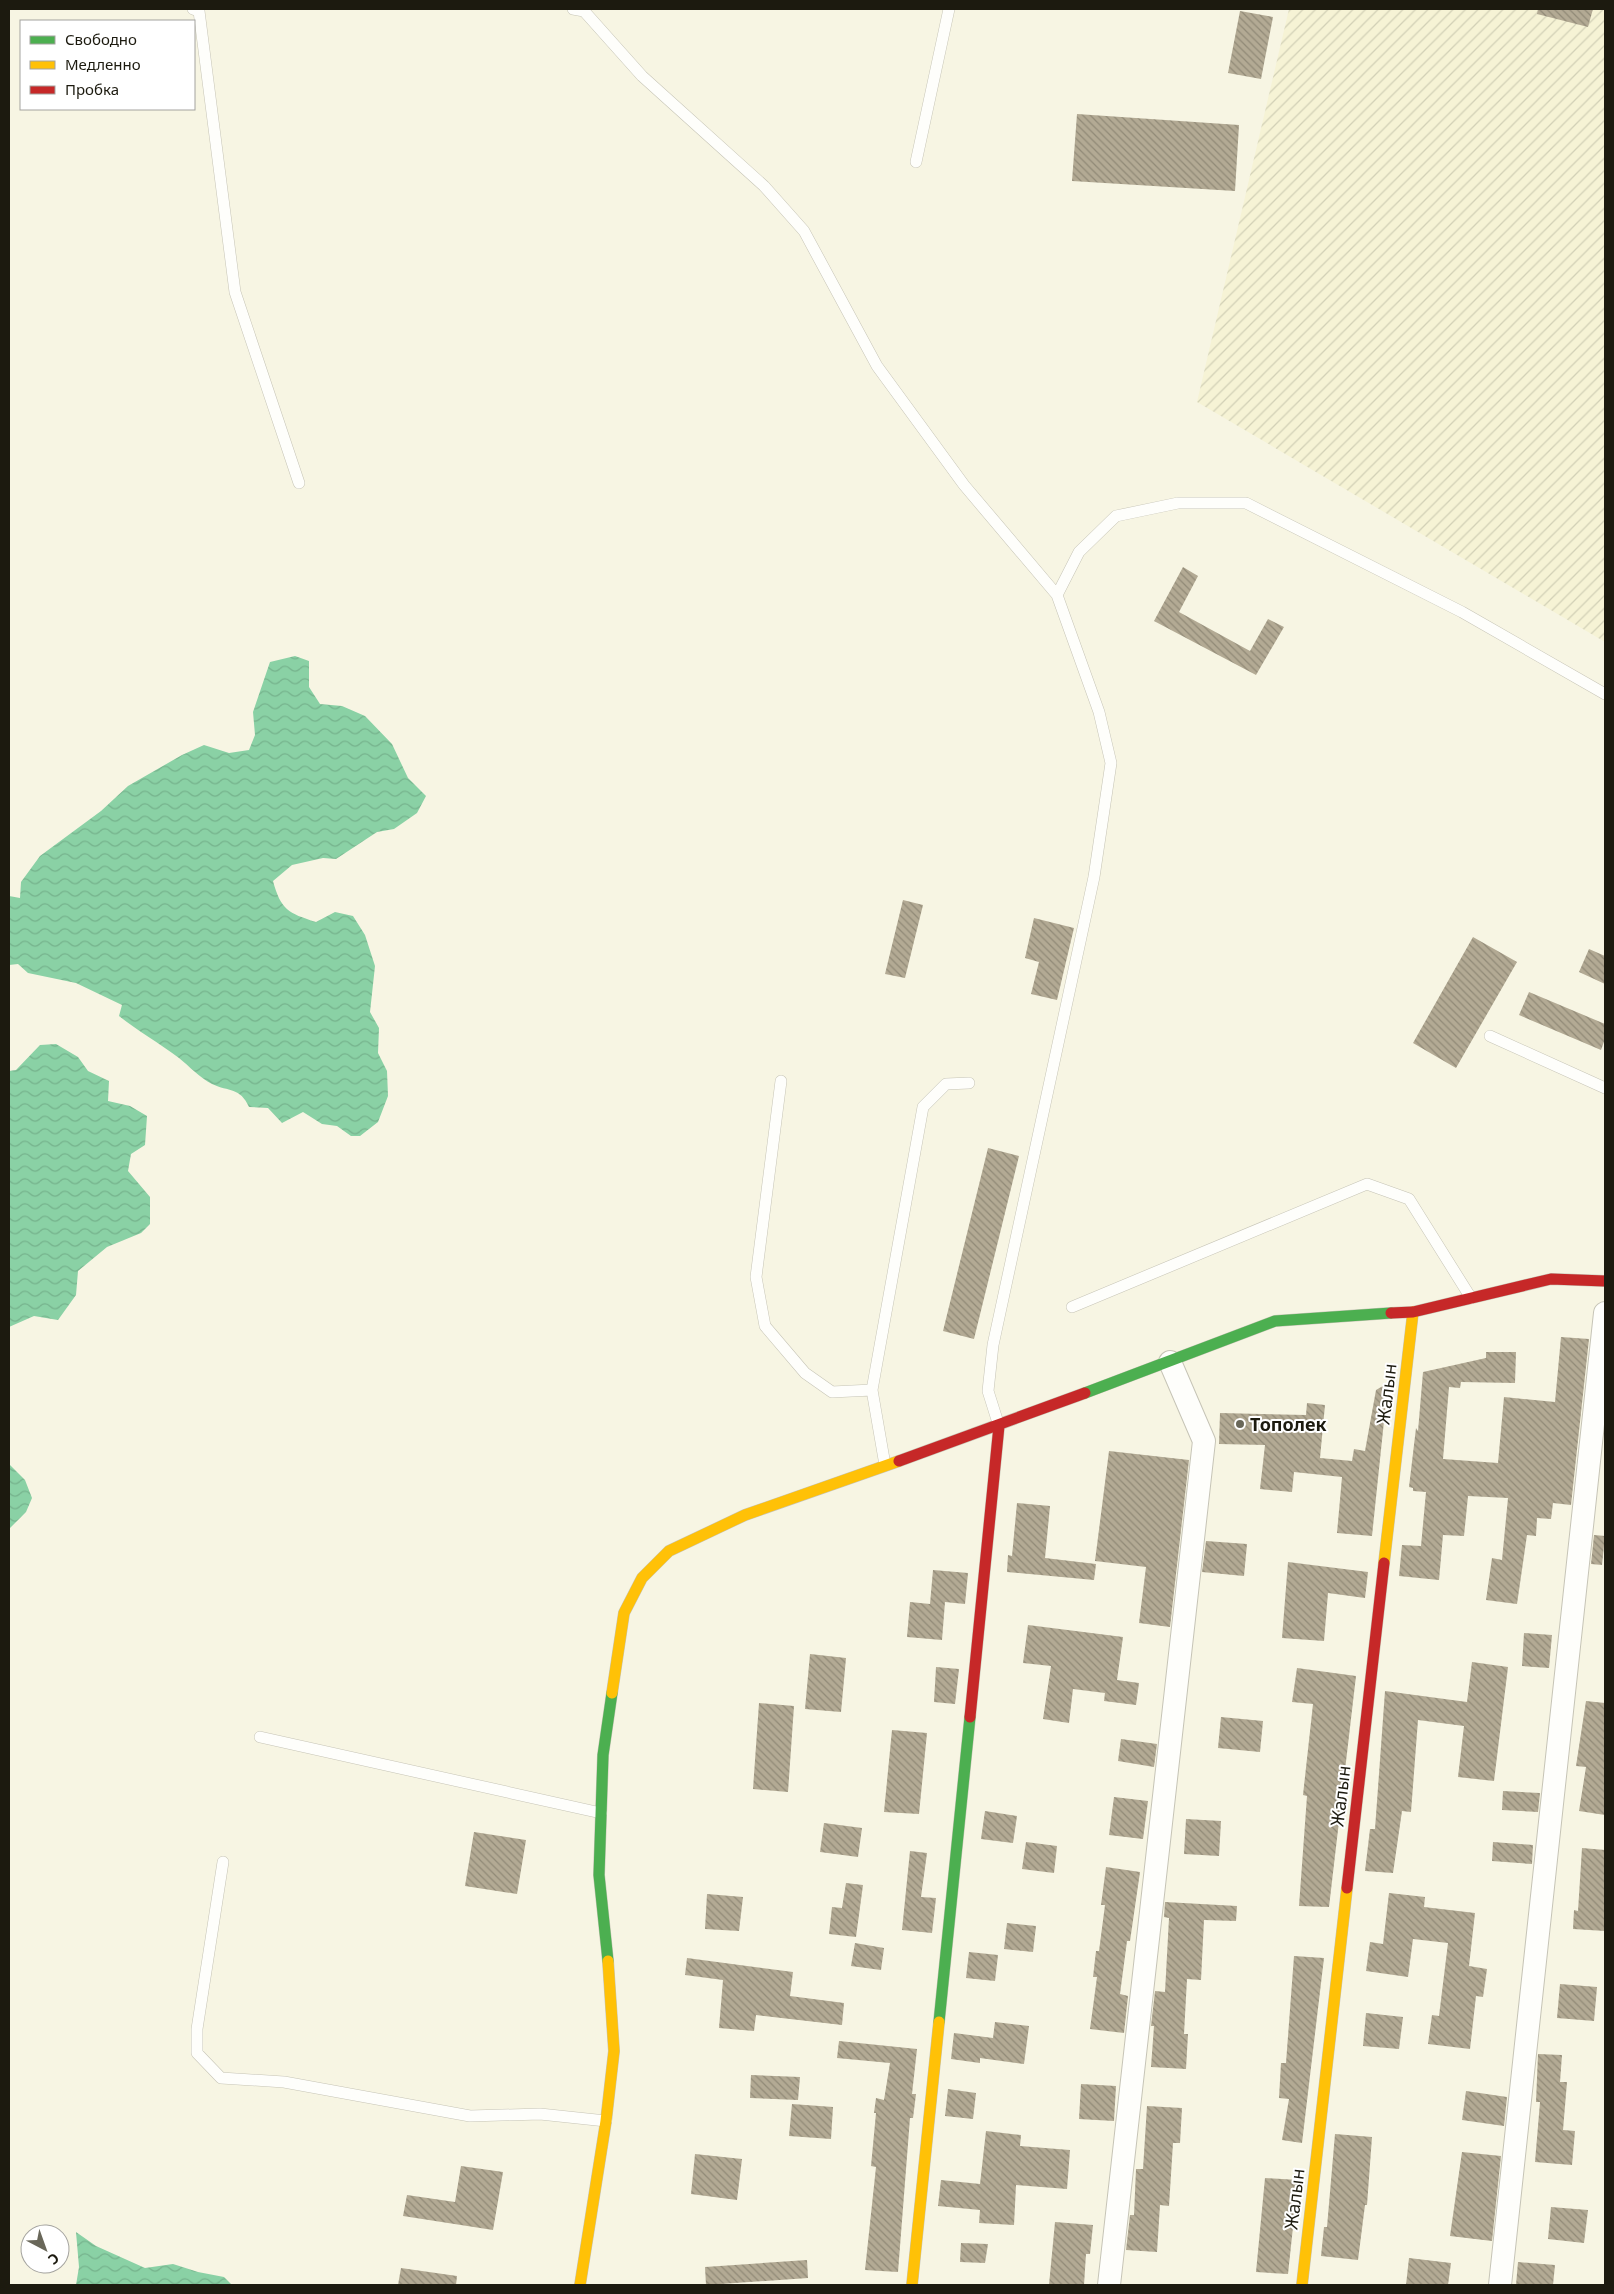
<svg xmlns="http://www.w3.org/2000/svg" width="1614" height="2294" viewBox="0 0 1614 2294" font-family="'Noto Sans',sans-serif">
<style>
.industrial{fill:url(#industrial-furrows)}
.water{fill:url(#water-waves)}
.building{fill:url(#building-back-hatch)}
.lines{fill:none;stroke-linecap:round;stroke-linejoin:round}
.lane-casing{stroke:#c6c4b6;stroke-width:12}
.street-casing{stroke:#c6c4b6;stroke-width:24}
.fast-casing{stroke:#c6c4b6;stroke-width:12}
.slow-casing{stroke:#c6c4b6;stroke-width:12}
.jam-casing{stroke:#c6c4b6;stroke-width:12}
.lane{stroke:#fefefb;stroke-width:11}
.street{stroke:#fefefb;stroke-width:22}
.fast{stroke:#4caf50;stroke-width:11}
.slow{stroke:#ffc107;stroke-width:11}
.jam{stroke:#c62828;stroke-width:11}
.poi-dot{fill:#696759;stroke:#fff;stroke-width:2}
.labels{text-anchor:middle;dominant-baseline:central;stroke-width:4;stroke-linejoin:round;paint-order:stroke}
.street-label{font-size:18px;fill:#1c1a0f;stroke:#fff}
.poi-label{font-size:18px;font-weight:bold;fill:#1c1a0f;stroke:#fff;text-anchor:start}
</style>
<defs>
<pattern id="industrial-furrows" width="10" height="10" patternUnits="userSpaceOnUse" patternTransform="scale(1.25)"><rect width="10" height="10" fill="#f6f3d5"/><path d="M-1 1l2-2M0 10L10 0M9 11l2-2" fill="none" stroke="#d2d0b6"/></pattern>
<pattern id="water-waves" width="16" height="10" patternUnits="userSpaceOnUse" patternTransform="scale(1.25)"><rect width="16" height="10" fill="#8ad1a5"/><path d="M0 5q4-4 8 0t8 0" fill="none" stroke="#76b38d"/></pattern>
<pattern id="building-back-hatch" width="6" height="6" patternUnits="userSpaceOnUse" patternTransform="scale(1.25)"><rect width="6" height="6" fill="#b3aa94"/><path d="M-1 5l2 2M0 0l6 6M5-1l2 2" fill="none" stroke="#918a77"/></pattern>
</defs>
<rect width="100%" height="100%" fill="#f7f5e3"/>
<!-- industrial -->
<path class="industrial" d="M1289,9H1605V642L1197,402Z"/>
<!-- water -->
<path class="water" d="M295,656L309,661V687L320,704L342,706L365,716L392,744L408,778L426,796L417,813L394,829L377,832L336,859L323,858L292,865L273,881C281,910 288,913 316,922L335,912L353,916L365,935L375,966L370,1012L379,1028L378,1053L387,1071L388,1096L378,1122L360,1136H351L337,1126L322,1124L303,1112L282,1123L268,1108L249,1107C240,1087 229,1092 212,1084C200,1078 189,1066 179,1058C159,1043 138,1031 119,1016L122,1005L76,983L28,973L18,964L9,965V896L20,898L21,882L40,856L101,811L128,786L182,755L204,745L229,753L249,750L255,735L253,712L270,662Z
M56,1044L78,1057L88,1071L109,1081L108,1101L130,1106L147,1116L145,1145L131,1154L128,1171L150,1197V1224L141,1233L107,1247L78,1271L76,1295L58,1320L34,1316L9,1327V1071L16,1070L40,1045Z
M9,1464L25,1480L32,1498L26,1512L9,1529Z
M76,2232L96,2246L145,2268L173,2264L198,2272L224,2277L232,2285H76L79,2267Z"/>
<!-- building -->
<path class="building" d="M1538,9H1593L1588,27L1537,14Z
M1240,11L1273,17L1261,79L1228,73Z
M1077,114L1239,125L1235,191L1072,181Z
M1183,567L1198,576L1179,612L1250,651L1268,619L1284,627L1256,675L1154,621Z
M903,900L923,905L905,978L885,974Z
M1034,918L1074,928L1057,1000L1031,994L1039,962L1025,958Z
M1473,937L1517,962L1456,1068L1413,1043Z
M1589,949L1605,956V984L1579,972Z
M1529,992L1605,1024V1039L1601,1050L1519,1015Z
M988,1148L1019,1156L974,1339L943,1331Z
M1561,1337L1589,1339L1571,1505L1553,1503L1551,1519L1537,1518L1536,1536L1527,1535L1517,1604L1486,1600L1492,1558L1502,1560L1508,1498L1468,1496L1464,1536L1443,1535L1439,1580L1399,1576L1402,1545L1421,1546L1426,1492L1413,1491V1488L1409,1487L1416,1428L1418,1431L1423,1372L1486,1358V1352H1516L1515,1383L1461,1382L1460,1388L1449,1387L1443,1459L1498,1463L1504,1397L1555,1402Z
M1388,1383L1372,1536L1337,1533L1342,1477L1294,1472L1292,1492L1260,1489L1265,1445L1219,1444L1220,1413L1306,1415L1307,1403L1325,1405L1320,1458L1352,1461L1354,1449L1365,1451L1376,1390Z
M1109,1451L1189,1460L1170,1627L1139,1623L1146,1567L1095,1561Z
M1017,1503L1050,1506L1045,1558L1096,1564L1094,1580L1007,1572L1008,1555L1012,1556Z
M1594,1535L1605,1536L1602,1565L1591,1564Z
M1206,1541L1247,1544L1244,1576L1202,1572Z
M1288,1562L1368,1572L1365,1598L1328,1593L1324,1641L1282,1638Z
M933,1570L968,1573L965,1604L945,1602L942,1640L907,1637L910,1602L930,1604Z
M1028,1625L1123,1637L1117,1680L1139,1683L1136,1705L1104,1701L1105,1693L1073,1689L1069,1723L1043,1719L1051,1666L1023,1663Z
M1524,1633L1552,1635L1549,1668L1522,1666Z
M810,1654L846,1658L841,1712L805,1709Z
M1472,1662L1508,1667L1494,1781L1458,1777L1464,1726L1418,1720L1411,1812L1402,1811L1393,1873L1365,1871L1370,1829H1375L1385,1691L1467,1702Z
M936,1667L959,1669L955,1704L934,1702Z
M1297,1668L1356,1676L1329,1907L1299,1906L1307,1796L1303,1795L1313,1704L1292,1702Z
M1586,1701L1605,1703V1815L1579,1811L1586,1767L1576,1766Z
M759,1703L794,1706L788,1792L753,1789Z
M1221,1717L1263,1721L1260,1752L1218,1748Z
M892,1730L927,1733L919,1814L884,1812Z
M1121,1739L1157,1744L1154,1767L1118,1761Z
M1503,1791L1540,1793L1538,1812L1502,1810Z
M1114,1797L1148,1801L1143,1839L1109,1835Z
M985,1811L1017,1816L1013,1843L981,1839Z
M1186,1819L1221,1821L1219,1856L1184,1854Z
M824,1823L862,1828L858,1857L820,1852Z
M474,1832L526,1840L517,1894L465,1886Z
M1026,1842L1057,1846L1054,1873L1022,1869Z
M1493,1842L1533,1845L1532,1864L1492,1861Z
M1582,1848L1605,1850V1931L1573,1929L1574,1910L1578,1911Z
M910,1851L927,1853L921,1897L936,1898L932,1933L902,1930Z
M1106,1867L1140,1872L1130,1941H1127L1120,1994L1128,1996L1124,2033L1090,2029L1097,1977H1093L1096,1951H1099L1105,1905H1101Z
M846,1883L863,1885L856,1937L829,1934L832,1907L842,1908Z
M1389,1893L1425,1897L1424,1907L1475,1913L1469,1966L1487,1969L1483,1997L1476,1996L1470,2049L1428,2044L1432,2015L1439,2016L1448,1943L1413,1939L1408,1977L1366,1971L1370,1942L1383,1944Z
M707,1894L743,1897L739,1931L705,1929Z
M1165,1902L1237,1906L1236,1921L1204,1920L1201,1980L1187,1979L1184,2034H1188L1186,2069L1151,2067L1154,2026H1151L1155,1991L1165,1992L1169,1918L1164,1917Z
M1007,1923L1036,1926L1033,1952L1004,1949Z
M855,1943L884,1948L881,1970L851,1966Z
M969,1952L998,1955L995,1981L966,1978Z
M1294,1956L1324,1958L1302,2143L1282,2140L1289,2099L1279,2098L1281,2063H1286Z
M687,1958L793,1972L790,1996L844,2003L842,2025L756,2015L754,2031L719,2028L723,1980L685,1975Z
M1560,1984L1597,1987L1594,2021L1557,2018Z
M1366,2013L1403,2017L1399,2049L1363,2046Z
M995,2022L1029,2026L1024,2064L980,2058V2063L951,2059L954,2033L993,2038Z
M839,2041L917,2049L912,2094H916L913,2118H910L898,2272L865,2270L876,2167L871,2166L876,2113H874L876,2098L884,2100L890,2063L837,2058Z
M1538,2054L1562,2055L1560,2082H1567L1563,2130L1575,2131L1572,2165L1535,2162L1540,2102H1536Z
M751,2075L800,2077L798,2100L750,2098Z
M1081,2084L1116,2086L1114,2121L1079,2119Z
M948,2089L976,2093L973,2119L945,2116Z
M1466,2091L1507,2097L1504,2126L1462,2120Z
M792,2104L833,2107L831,2139L789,2136Z
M1147,2106L1182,2108L1180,2143H1173L1169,2206L1160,2205L1157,2252L1126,2250L1130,2215H1134L1136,2169H1143Z
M986,2131L1021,2135L1020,2146L1070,2150L1067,2189L1016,2185L1014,2225L979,2223L980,2210L938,2206L941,2180L980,2184Z
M1335,2134L1372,2137L1367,2205H1365L1358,2260L1321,2256L1324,2227H1327Z
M1462,2152L1501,2156L1492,2241L1450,2236Z
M695,2154L742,2159L737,2200L691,2194Z
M461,2166L503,2172L493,2230L403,2216L407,2195L455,2202Z
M1265,2178L1298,2180L1288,2274L1256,2272Z
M1551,2207L1588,2210L1584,2243L1548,2239Z
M1055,2222L1093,2225L1090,2254H1086L1084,2285H1049Z
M961,2243L988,2244L985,2263L960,2262Z
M1409,2258L1451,2263L1448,2285H1406Z
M807,2260L808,2278L706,2285L705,2267Z
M1518,2262L1555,2265L1553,2285H1516Z
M401,2268L457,2276L456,2285H398Z"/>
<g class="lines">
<!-- lane casing -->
<g class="lane-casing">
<path id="lane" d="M193,9L199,11L235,292L299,483
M573,9L584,11L642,76L764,186L804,231L877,366L964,485L1057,595
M916,162L949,9
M1490,1036L1605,1088
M781,1081L756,1277L765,1326L805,1373L832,1392L872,1390
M1072,1307L1367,1184L1409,1199L1471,1298
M999,1426L988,1391L993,1345L1094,877L1111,763L1099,712L1057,595L1079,552L1116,516L1178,503H1246L1462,612L1605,694
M885,1465L872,1390L923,1107L946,1084L969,1083
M260,1737L601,1813
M223,1862L197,2029V2053L221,2078L284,2082L470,2116L540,2114L606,2121"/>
</g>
<!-- street casing -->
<g class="street-casing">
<path id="street" d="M1109,2285L1204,1441L1170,1362
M1500,2285L1605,1313"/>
</g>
<!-- fast casing -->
<g class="fast-casing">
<path id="fast" d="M1085,1393L1275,1321L1391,1313
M608,1961L599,1875L603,1755L612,1693
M939,2022L970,1717"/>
</g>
<!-- slow casing -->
<g class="slow-casing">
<path id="slow" d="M1384,1563L1413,1312
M612,1693L624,1613L642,1578L669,1551L745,1515L899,1461
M580,2285L606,2121L614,2051L608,1961
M912,2285L939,2022
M1302,2285L1347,1888"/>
</g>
<!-- jam casing -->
<g class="jam-casing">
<path id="jam" d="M1391,1313L1413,1312L1551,1279L1605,1281
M899,1461L1085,1393
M970,1717L999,1426
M1347,1888L1384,1563"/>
</g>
<!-- lane -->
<use href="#lane" class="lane"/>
<!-- street -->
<use href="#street" class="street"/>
<!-- fast -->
<use href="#fast" class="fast"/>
<!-- slow -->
<use href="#slow" class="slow"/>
<!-- jam -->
<use href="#jam" class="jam"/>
</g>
<!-- markers -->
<circle class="poi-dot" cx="1240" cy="1424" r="5"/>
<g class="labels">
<!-- street labels -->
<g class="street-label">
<text transform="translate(1386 1394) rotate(-83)">Жалын</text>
<text transform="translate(1340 1796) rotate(-83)">Жалын</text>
<text transform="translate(1294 2199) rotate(-83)">Жалын</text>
</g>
<!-- poi labels -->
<g class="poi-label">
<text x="1250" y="1424">Тополек</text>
</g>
</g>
<!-- border -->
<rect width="1614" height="2294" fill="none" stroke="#1c1a0f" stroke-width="20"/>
<!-- legend -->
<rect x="20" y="20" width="175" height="90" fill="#ffffff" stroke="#a4a39f"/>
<rect x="30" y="36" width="25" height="8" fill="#4caf50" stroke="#a4a39f"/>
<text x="65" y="45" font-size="15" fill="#1c1a0f">Свободно</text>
<rect x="30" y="61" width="25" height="8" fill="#ffc107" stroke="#a4a39f"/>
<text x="65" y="70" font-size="15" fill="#1c1a0f">Медленно</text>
<rect x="30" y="86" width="25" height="8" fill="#c62828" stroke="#a4a39f"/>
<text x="65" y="95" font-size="15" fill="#1c1a0f">Пробка</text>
<!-- north arrow -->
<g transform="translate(45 2249) rotate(139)"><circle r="24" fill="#ffffff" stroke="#a4a39f"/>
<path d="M0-4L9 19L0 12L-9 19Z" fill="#696759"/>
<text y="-8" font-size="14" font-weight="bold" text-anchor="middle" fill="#1c1a0f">С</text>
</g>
</svg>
